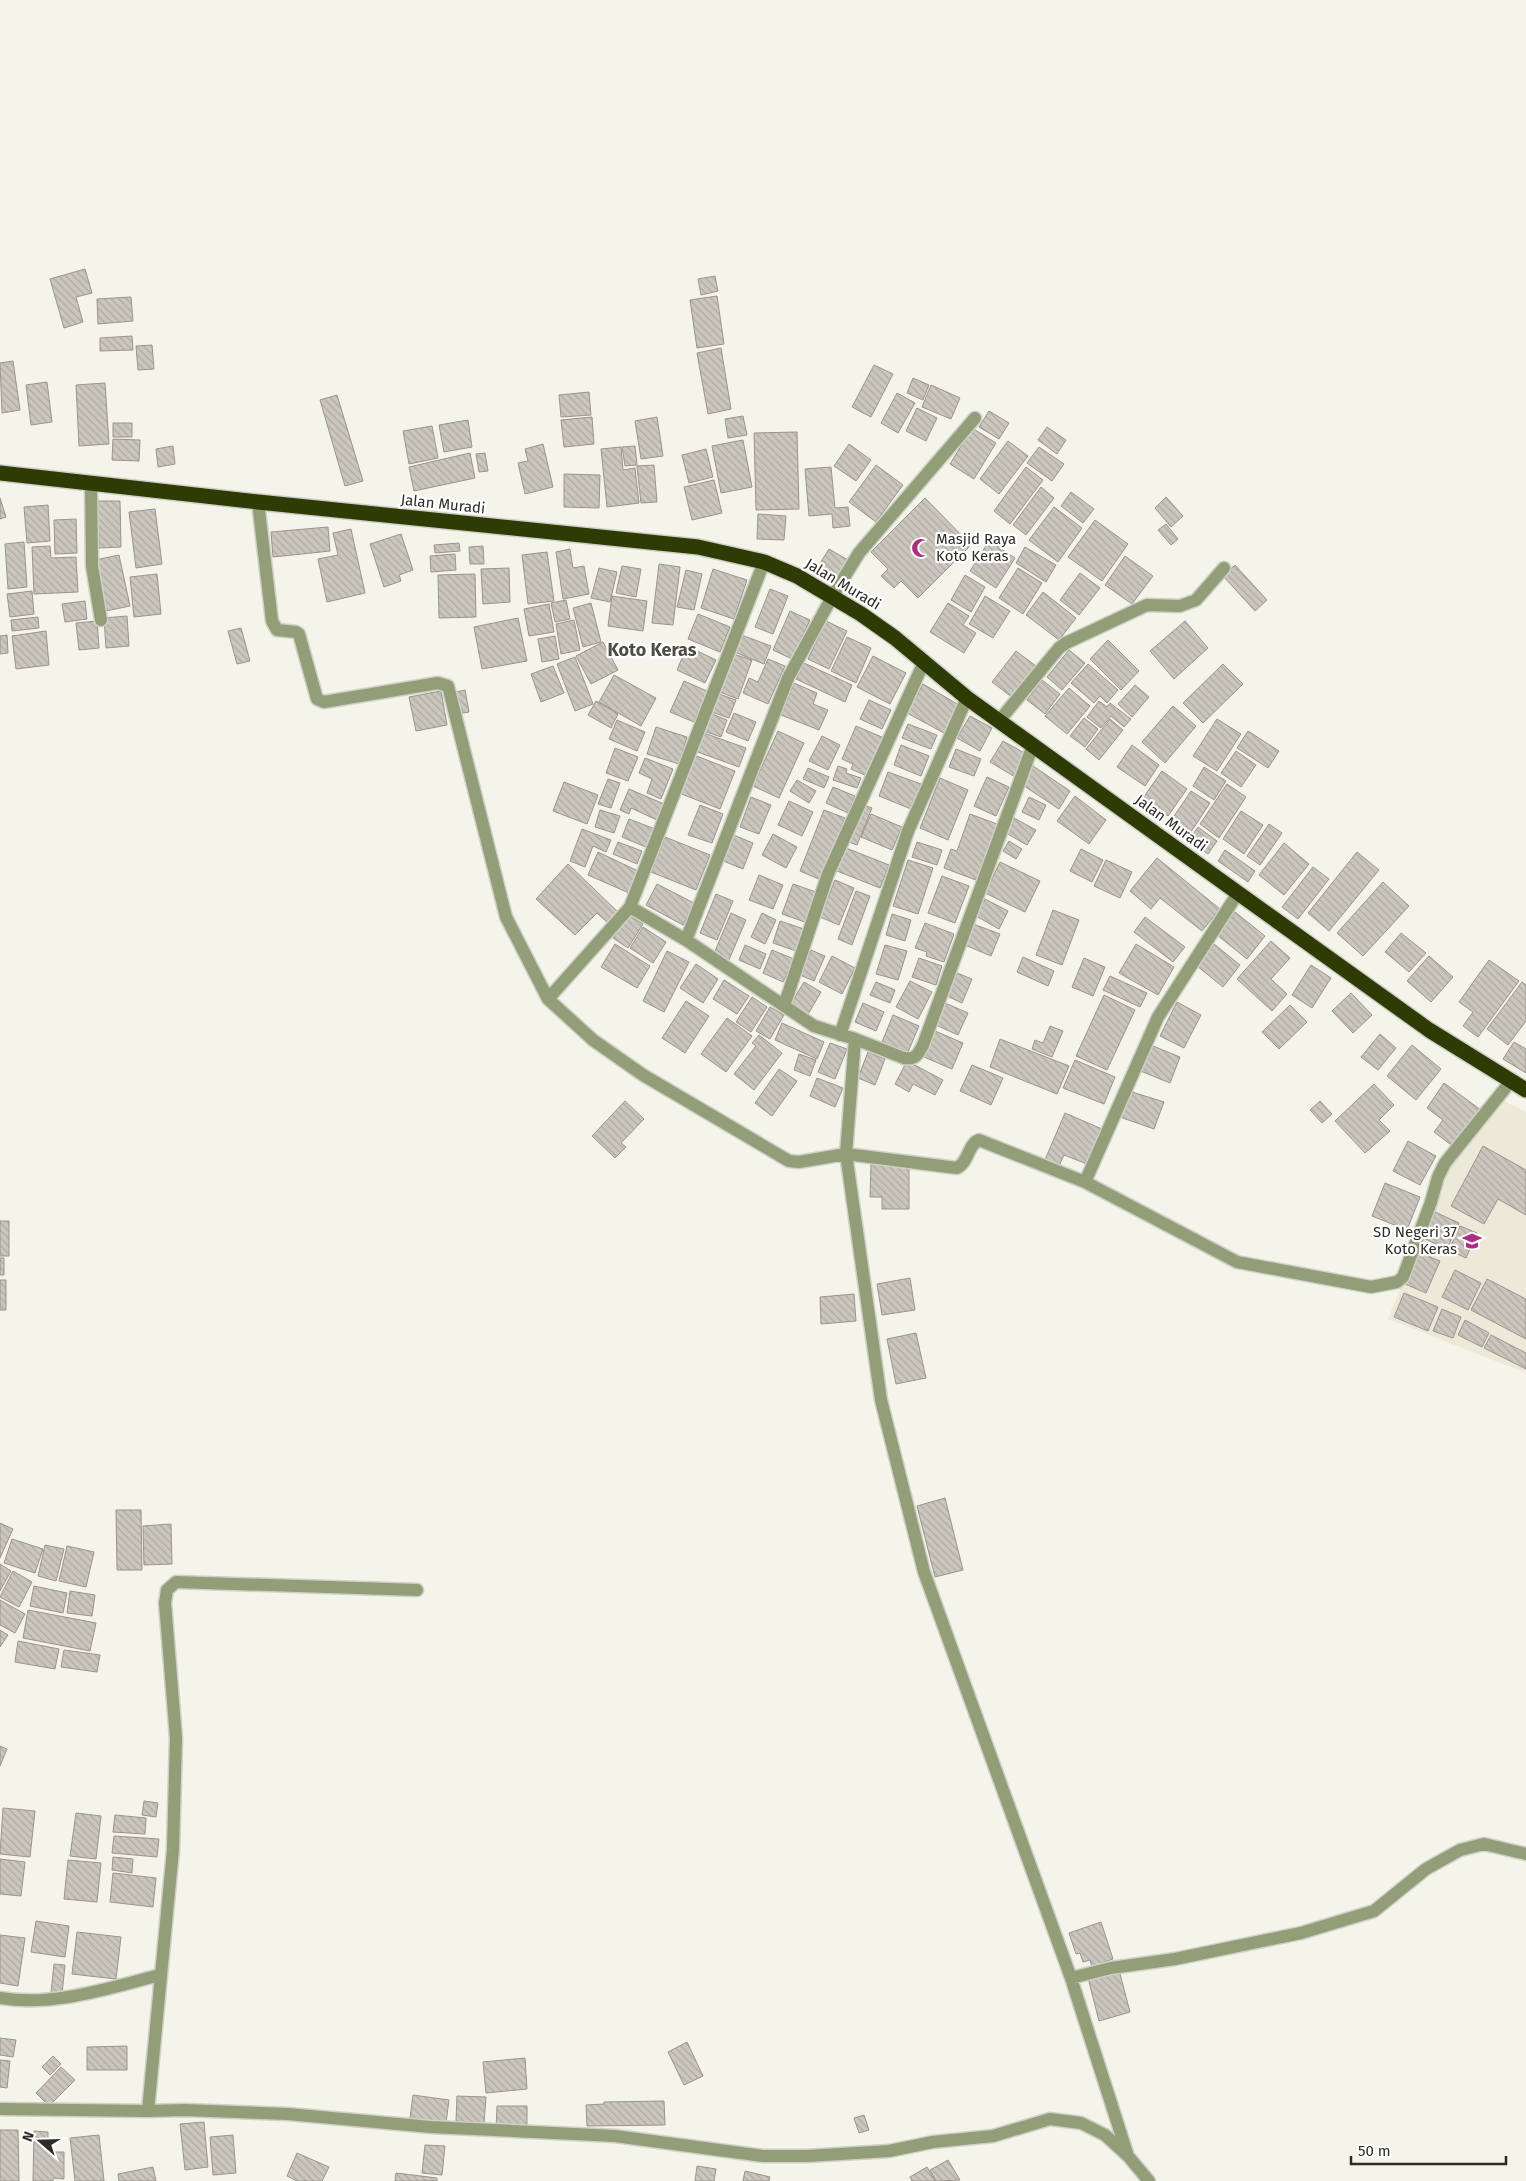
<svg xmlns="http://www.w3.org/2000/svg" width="1526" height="2181" viewBox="0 0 1526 2181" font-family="'Fira Sans',sans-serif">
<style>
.built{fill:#ece9d8}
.building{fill:url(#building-back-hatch);stroke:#99948d}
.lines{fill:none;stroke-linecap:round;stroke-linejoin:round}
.minor-casing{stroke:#d1d0c7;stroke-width:15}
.highway-casing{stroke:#d1d0c7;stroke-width:18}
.minor{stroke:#919e77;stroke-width:12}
.highway{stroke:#2e3b04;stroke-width:15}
.labels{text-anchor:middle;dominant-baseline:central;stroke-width:4.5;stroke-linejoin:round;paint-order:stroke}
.street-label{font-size:15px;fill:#2c2b27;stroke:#fff}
.poi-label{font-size:15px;fill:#2c2b27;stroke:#fff;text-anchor:start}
.quarter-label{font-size:18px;font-weight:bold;fill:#4d4c44;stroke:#fff}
</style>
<defs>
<pattern id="building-back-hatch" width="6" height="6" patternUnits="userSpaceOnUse" patternTransform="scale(1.25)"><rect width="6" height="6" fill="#cbc6be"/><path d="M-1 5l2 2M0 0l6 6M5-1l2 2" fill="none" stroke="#aeaaa3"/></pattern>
</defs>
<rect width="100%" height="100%" fill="#f5f4ea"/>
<!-- built -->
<path class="built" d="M1504,1101L1526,1112V1373L1388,1319L1450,1164Z"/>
<!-- building -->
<path class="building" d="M85,269L92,293L76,297L83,322L64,328L50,279Z
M715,276L718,291L701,295L698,279Z
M717,296L724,344L697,348L690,300Z
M131,297L133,321L98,324L97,299Z
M132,336L133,350L100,351V338Z
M152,345L154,369L138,370L136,346Z
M721,348L731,409L708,414L697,353Z
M13,361L20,410L2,413L0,363Z
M874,365L893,374L871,417L852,407Z
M913,378L929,385L923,400L907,393Z
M47,382L52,422L31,425L26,385Z
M105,383L109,444L79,446L76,385Z
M931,385L960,398L951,419L922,407Z
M589,392L591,415L561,417L559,395Z
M897,393L915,403L898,433L881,423Z
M337,395L363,481L345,486L320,400Z
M917,408L937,418L926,441L906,431Z
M989,411L1009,423L999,439L979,427Z
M743,416L747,435L728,438L725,419Z
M592,417L594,444L564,447L561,420Z
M657,417L663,456L641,459L635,421Z
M468,420L472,447L444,452L439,425Z
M113,423H132V437H113Z
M432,426L438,458L409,464L403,431Z
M1047,427L1066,440L1057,454L1038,440Z
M972,428L996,443L974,479L950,464Z
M797,432L799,509L756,510L754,433Z
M113,439L140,440L139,461L112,460Z
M743,440L752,487L721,493L712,446Z
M1008,441L1028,456L999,494L980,479Z
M543,444L553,487L525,494L518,463L528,461L525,449Z
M849,444L871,460L856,481L834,466Z
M173,446L175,464L158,467L156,449Z
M635,446L637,465L625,466L622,447Z
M621,447L623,470L635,468L639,503L607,507L601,449Z
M1039,447L1064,464L1052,481L1027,463Z
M706,449L713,477L689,483L682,455Z
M470,453L475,478L414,491L409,467Z
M485,453L488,471L479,472L476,454Z
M654,465L657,502L641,503L637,466Z
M876,465L903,485L876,522L849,502Z
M831,467L835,508L848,507L850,526L833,528L832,514L809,516L805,469Z
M1026,467L1043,480L1010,524L994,511Z
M564,474L600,475L599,508L564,507Z
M714,480L722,513L692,520L684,487Z
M1041,487L1054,498L1026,535L1013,525Z
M1071,492L1094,509L1083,523L1061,506Z
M1166,497L1183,516L1171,527L1155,508Z
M0,498L6,517L0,519Z
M925,498L971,545L918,598L901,581L894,588L881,576L888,569L871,552Z
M98,501H120L121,547L99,548Z
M48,505L50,541L27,543L24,507Z
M1054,507L1082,528L1058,562L1029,540Z
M155,509L162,564L136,568L129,512Z
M758,514L786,516L784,540L757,539Z
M76,519L77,553L55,554L54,520Z
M1095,520L1128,544L1102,581L1068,557Z
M1166,524L1178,539L1171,545L1158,530Z
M328,527L330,551L273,557L271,532Z
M351,529L365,593L327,602L318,559L338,555L333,533Z
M401,534L413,570L399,575L401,581L384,587L370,544Z
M989,541L1015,558L996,588L970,571Z
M24,542L27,587L8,589L5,544Z
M459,543L460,551L435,553L434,545Z
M50,546L51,558L76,557L78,592L34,594L32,547Z
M483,546L484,564H470L469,547Z
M1025,547L1056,565L1046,582L1016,563Z
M570,549L573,568L584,566L589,594L563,599L556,552Z
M829,549L848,560L838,576L819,565Z
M547,552L554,601L528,604L522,555Z
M455,554L456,570L431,572L430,556Z
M119,555L130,606L106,611L95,560Z
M1125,556L1153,576L1132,604L1105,585Z
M659,564L680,567L673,625L652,623Z
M1235,565L1267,600L1255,611L1223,576Z
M622,566L641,569L636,597L616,593Z
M509,568L510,602L483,604L481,569Z
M599,568L617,572L610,602L591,598Z
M1018,568L1042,583L1023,614L999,598Z
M713,569L747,580L734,619L701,608Z
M686,570L702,574L694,610L677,607Z
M1080,573L1100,588L1079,615L1060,600Z
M157,574L161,614L134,617L130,577Z
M475,574L476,617L439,618L438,575Z
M965,575L985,587L971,612L951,600Z
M770,589L788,596L773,634L755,627Z
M32,591L34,614L10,617L7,594Z
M1043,592L1076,618L1059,640L1026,615Z
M612,596L647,601L643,631L608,626Z
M985,596L1010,611L993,638L969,624Z
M566,600L570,619L555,622L551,603Z
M85,601L87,619L65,622L62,604Z
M591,603L601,642L583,647L573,608Z
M948,603L969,616L963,625L976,633L964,653L930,632Z
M549,604L554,632L529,636L524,609Z
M790,611L810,620L792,659L773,650Z
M698,614L730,627L720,652L688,639Z
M127,616L129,646L106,648L104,618Z
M38,617L39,628L12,631L11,620Z
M518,618L527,661L482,669L474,627Z
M574,620L580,650L561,654L556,624Z
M97,621L99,648L79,650L76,623Z
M826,621L847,631L829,669L808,659Z
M1185,621L1208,648L1174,679L1150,651Z
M241,628L250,661L237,664L228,631Z
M46,631L49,665L16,669L12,636Z
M739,634L771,646L764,664L732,651Z
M7,635L8,653L0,654V636Z
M555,636L559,659L542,662L538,639Z
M847,637L871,648L856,683L831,671Z
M1108,640L1139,671L1121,690L1090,659Z
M603,642L618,670L591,684L576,656Z
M687,646L716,660L705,683L677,670Z
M1069,650L1085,663L1062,690L1047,677Z
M1016,651L1036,666L1013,698L992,682Z
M730,653L752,660L738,699L717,691Z
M873,656L906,673L890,704L857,687Z
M575,657L593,704L575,711L557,664Z
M768,659L785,666L768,704L743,693L749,678L758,682Z
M804,663L852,685L845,702L796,679Z
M1088,664L1118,690L1107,703L1100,696L1094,703L1071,683Z
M1223,664L1243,684L1203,723L1183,703Z
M553,666L564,693L541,702L531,674Z
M614,675L656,698L641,726L599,702Z
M1042,680L1060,694L1045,714L1027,700Z
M684,681L707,691L694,722L670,712Z
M794,683L817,693L813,704L828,710L819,730L781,715Z
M923,684L959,705L944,733L907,713Z
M1135,685L1149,697L1132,717L1118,704Z
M1069,688L1090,706L1067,734L1045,716Z
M465,690L469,712L457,714L452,693Z
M441,691L447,725L416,731L409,697Z
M716,693L736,700L729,718L709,711Z
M869,700L891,710L882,729L860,719Z
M596,701L618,714L611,728L588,715Z
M1099,701L1107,707L1110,703L1131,719L1124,727L1111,716L1101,728L1087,717Z
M1173,706L1196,726L1165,763L1142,742Z
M707,712L727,720L721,737L701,730Z
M734,713L756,722L748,741L726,732Z
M970,716L992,728L980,751L957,738Z
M1084,718L1098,729L1085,747L1070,736Z
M1110,719L1123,730L1099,760L1086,749Z
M1217,719L1241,734L1217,771L1193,756Z
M617,720L645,732L637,751L609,739Z
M908,724L937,735L931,749L902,738Z
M856,726L884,738L867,776L851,769L853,764L842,759Z
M656,727L687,737L679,764L647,754Z
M778,731L804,743L779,798L753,786Z
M1248,731L1279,751L1268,768L1237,748Z
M701,732L746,748L739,767L695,751Z
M822,736L840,745L828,770L809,761Z
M1003,741L1028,755L1015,777L990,762Z
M901,745L929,756L921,776L894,765Z
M1132,745L1159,765L1145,786L1117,767Z
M615,748L638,757L628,781L606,773Z
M956,749L981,759L974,776L949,767Z
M1236,751L1256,765L1241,787L1221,773Z
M694,755L735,771L720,809L679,793Z
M645,758L673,769L661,799L647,793L652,779L639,773Z
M838,766L847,769L846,773L861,778L857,788L833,780Z
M1033,766L1070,791L1059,809L1021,784Z
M1204,767L1226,781L1214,800L1193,786Z
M808,768L829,777L824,788L803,779Z
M1162,771L1187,789L1168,816L1143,798Z
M888,772L921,784L911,809L879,796Z
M987,777L1009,787L996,816L974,806Z
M940,778L968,790L948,840L920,828Z
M608,779L620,783L611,808L598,804Z
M797,780L816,791L809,803L790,791Z
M564,782L598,795L587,824L553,811Z
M1227,784L1246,797L1219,838L1200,824Z
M833,787L855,796L848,813L826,803Z
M629,789L664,804L657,820L631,808L629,814L620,810Z
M1191,791L1210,803L1187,838L1168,825Z
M1075,796L1106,820L1089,844L1057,821Z
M751,797L771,805L759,834L740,827Z
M1029,797L1046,805L1039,820L1022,812Z
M789,801L813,812L802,836L778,825Z
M861,804L872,808L857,845L846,841Z
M700,805L723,814L712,843L688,835Z
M600,810L620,816L614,833L595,827Z
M824,810L845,818L821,880L800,871Z
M1241,811L1263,825L1244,854L1223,839Z
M871,814L902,827L892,850L861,837Z
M970,814L997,824L976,880L944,868L951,849L957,851Z
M1014,818L1036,830L1027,845L1006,833Z
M629,819L655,829L648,848L622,837Z
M1269,824L1282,833L1260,865L1247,856Z
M1198,827L1217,841L1208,854L1189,840Z
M582,829L611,840L606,852L593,846L585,867L570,861Z
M731,834L753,843L743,869L721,860Z
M773,834L797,847L786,868L762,855Z
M665,837L710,855L696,890L651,872Z
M1009,841L1022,849L1016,859L1003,851Z
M618,842L642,851L637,864L613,854Z
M917,842L942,850L937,865L912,857Z
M1284,843L1309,864L1284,895L1259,875Z
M846,848L889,865L880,888L837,871Z
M1081,849L1103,860L1092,882L1070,871Z
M1225,850L1255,871L1248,882L1218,861Z
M598,852L638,871L629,893L588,875Z
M1357,852L1379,870L1329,931L1308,913Z
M1157,858L1220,909L1202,931L1160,898L1151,909L1130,891Z
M908,860L933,868L918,914L893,906Z
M1106,860L1132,872L1120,898L1094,886Z
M1000,862L1040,881L1025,912L985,893Z
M568,864L619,913L609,924L597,913L575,935L536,899Z
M1313,867L1329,879L1298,919L1282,907Z
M759,875L783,885L773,909L749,900Z
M942,876L969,886L955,923L928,913Z
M835,880L854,888L839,925L820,917Z
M1383,882L1409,906L1363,956L1337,933Z
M657,884L694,903L683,925L646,905Z
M793,884L816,892L805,922L782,914Z
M856,891L870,896L852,945L838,939Z
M716,894L733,901L717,940L700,933Z
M985,899L1008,911L999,929L976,916Z
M1053,910L1079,920L1062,965L1036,955Z
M1235,912L1265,936L1247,959L1217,935Z
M731,913L746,920L728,962L713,956Z
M762,913L776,920L765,944L751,937Z
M892,914L911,920L905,941L886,935Z
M628,915L643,924L628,948L613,938Z
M1145,917L1185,947L1173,962L1134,932Z
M780,921L804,929L796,951L773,943Z
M925,923L954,934L944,962L926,956L927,952L915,948Z
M973,924L1000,934L991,956L965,945Z
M643,927L666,942L653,963L630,948Z
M1401,933L1426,953L1409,972L1385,952Z
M1271,941L1290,958L1271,979L1287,994L1272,1011L1237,979Z
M615,944L650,966L637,988L601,967Z
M1136,944L1174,967L1158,995L1119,973Z
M1214,944L1240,965L1223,987L1197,966Z
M745,945L766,954L760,969L739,960Z
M885,945L907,951L898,980L876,974Z
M772,950L794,959L783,982L763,973Z
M811,950L825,956L814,981L800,975Z
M667,951L689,962L664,1012L643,1001Z
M832,956L855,968L842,994L819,982Z
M1429,956L1453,977L1431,1002L1407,981Z
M1023,957L1054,971L1048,986L1017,972Z
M919,958L942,966L936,985L912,977Z
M1084,958L1105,967L1093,996L1072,987Z
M1489,960L1519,981L1478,1037L1463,1026L1473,1012L1459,1002Z
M696,964L718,979L703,1003L680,988Z
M1311,965L1331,978L1312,1008L1292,995Z
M957,973L972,979L962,1003L947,996Z
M1110,976L1147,993L1140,1007L1103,990Z
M724,980L749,996L737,1014L713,999Z
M910,981L932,992L918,1019L896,1007Z
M804,982L821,992L807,1016L790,1005Z
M876,982L895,990L890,1003L870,995Z
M1522,982L1526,985V1021L1508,1045L1487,1029Z
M1351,993L1372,1015L1353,1033L1332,1011Z
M1104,995L1135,1010L1107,1070L1076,1056Z
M752,997L767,1007L751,1032L736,1022Z
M686,1001L709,1016L685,1053L662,1038Z
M1177,1002L1201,1015L1184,1048L1160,1036Z
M863,1003L884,1012L876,1031L855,1022Z
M945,1003L968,1013L958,1035L936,1025Z
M1290,1005L1307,1022L1279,1049L1262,1032Z
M770,1007L784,1015L770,1039L756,1031Z
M893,1015L919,1026L908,1052L882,1042Z
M727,1018L752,1036L726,1072L701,1054Z
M782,1023L824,1042L817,1059L775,1040Z
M1050,1026L1063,1031L1052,1057L1032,1049L1035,1040L1043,1043Z
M935,1031L963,1043L952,1069L924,1057Z
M1380,1034L1396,1048L1378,1070L1361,1057Z
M759,1035L782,1053L754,1090L734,1074L756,1046L752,1043Z
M1000,1039L1069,1066L1057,1094L990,1067Z
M1514,1042L1526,1049V1073L1503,1059Z
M830,1043L847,1049L835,1079L818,1072Z
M1148,1044L1180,1057L1170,1083L1138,1070Z
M1412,1045L1441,1069L1416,1100L1387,1076Z
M868,1052L885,1059L875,1085L858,1078Z
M799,1054L816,1060L810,1076L794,1070Z
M1075,1060L1115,1077L1104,1104L1063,1088Z
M907,1061L943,1080L935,1095L913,1084L909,1092L895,1084Z
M972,1065L1003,1078L991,1105L960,1091Z
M779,1069L797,1081L772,1116L755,1103Z
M817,1078L843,1088L835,1107L810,1096Z
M1444,1083L1481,1110L1454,1147L1434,1132L1443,1120L1427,1108Z
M1374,1084L1394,1105L1379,1120L1390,1131L1365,1153L1335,1121Z
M1129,1091L1164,1102L1154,1129L1120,1117Z
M625,1101L644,1119L621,1143L626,1147L615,1158L592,1136Z
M1320,1101L1332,1114L1322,1123L1310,1110Z
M1065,1113L1102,1129L1087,1164L1064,1155L1058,1168L1044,1162Z
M1408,1141L1436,1156L1420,1185L1393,1171Z
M1483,1146L1526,1170V1215L1498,1199L1484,1224L1451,1206Z
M871,1164L909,1165V1209H882V1197H870Z
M1385,1183L1420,1197L1407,1230L1372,1216Z
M1435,1212L1459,1223L1447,1249L1423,1238Z
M0,1221H9V1256H0Z
M1460,1226L1477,1233L1466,1258L1449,1250Z
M1418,1252L1440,1261L1426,1293L1405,1284Z
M0,1258H4V1275H0Z
M1455,1270L1481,1283L1468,1310L1442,1297Z
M910,1278L915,1310L882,1315L877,1284Z
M1487,1279L1526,1299V1339L1471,1310Z
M0,1280H6V1310H0Z
M1404,1293L1438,1307L1428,1331L1394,1317Z
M854,1294L856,1321L821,1324L820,1297Z
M1442,1309L1461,1317L1453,1338L1433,1331Z
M1465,1320L1489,1333L1482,1347L1458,1335Z
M916,1333L926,1378L896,1384L887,1339Z
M1491,1335L1526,1353V1369L1484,1348Z
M945,1498L963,1570L935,1577L917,1506Z
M116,1510H141L142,1570H117Z
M0,1523L13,1529L0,1558Z
M171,1524L172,1564L144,1565L143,1526Z
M12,1539L43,1549L35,1573L4,1563Z
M45,1545L64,1549L56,1581L38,1576Z
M67,1546L94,1552L86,1587L59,1581Z
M0,1564L11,1571L0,1591Z
M13,1571L32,1582L19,1607L0,1597Z
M34,1586L67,1593L63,1613L30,1606Z
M70,1591L95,1595L92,1616L67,1613Z
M0,1600L25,1614L15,1633L0,1625Z
M28,1610L96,1623L90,1651L23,1638Z
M0,1630L8,1635L0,1647Z
M18,1641L59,1649L55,1669L15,1662Z
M64,1650L100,1655L97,1672L61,1667Z
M0,1746L7,1749L0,1766Z
M144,1801L158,1803L156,1817L142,1815Z
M3,1808L35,1811L30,1857L0,1854Z
M76,1813L101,1816L96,1859L70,1856Z
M115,1815L146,1818L145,1834L113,1832Z
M114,1836L159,1839L157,1857L112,1853Z
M113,1857L133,1859L132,1873L112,1870Z
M0,1859L25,1862L21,1896L0,1894Z
M68,1860L101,1863L97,1902L64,1899Z
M113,1873L156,1878L153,1907L110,1902Z
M36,1921L69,1926L65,1957L31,1952Z
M1101,1922L1113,1959L1092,1967L1090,1960L1083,1962L1080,1953L1076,1954L1069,1933Z
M77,1932L121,1937L116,1979L72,1974Z
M0,1935L25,1938L18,1986L0,1983Z
M54,1964L65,1965L62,1994L51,1993Z
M1119,1970L1130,2012L1099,2021L1088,1978Z
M0,2038L16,2040L13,2057L0,2055Z
M687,2042L703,2076L684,2085L668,2052Z
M127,2046V2070H87V2047Z
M53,2056L61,2064L50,2075L42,2067Z
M525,2058L527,2089L486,2093L483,2062Z
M0,2060L10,2061L7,2088L0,2087Z
M61,2067L75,2080L49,2106L36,2093Z
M413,2095L449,2100L446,2123L410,2118Z
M457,2096L486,2097L484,2123L456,2121Z
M664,2101L665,2125L587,2126L586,2105L604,2104V2102Z
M497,2106H527V2129H496Z
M864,2115L869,2130L859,2133L854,2118Z
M204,2122L208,2167L185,2170L180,2124Z
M0,2130H18L19,2181H0Z
M34,2131L48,2132V2152H64V2179L53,2178V2181H33Z
M99,2135L104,2181H75L70,2138Z
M233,2135L236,2173L213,2175L210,2137Z
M425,2145L445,2146L442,2175L422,2173Z
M297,2153L329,2167L322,2181H297L287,2176Z
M948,2160L960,2180L936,2181L930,2170Z
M697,2166L716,2169L714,2181H695Z
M153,2167L156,2181H119L118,2174Z
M927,2167L935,2181H912L910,2177Z
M745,2171L770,2177L769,2181H743Z
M396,2173L437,2178V2181H395Z"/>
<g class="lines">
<!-- minor casing -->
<g class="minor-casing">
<path id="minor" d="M91,484L92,566L101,620
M258,502L272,621L277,630L296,632L299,634L317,699L324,702L438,683L448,686L506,917L548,999L593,1040L643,1075L789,1161L799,1162L846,1154L957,1168C969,1162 968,1144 979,1140L1085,1182L1237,1262L1371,1287L1397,1282L1403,1277L1431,1202L1438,1177L1445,1163L1511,1081
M764,562L630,907L686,940L814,1026L855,1039L846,1154L881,1400L924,1572L1071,1978L1128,2156
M999,721L1059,648L1066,643L1147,605L1180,606L1196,600L1224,568
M686,940L788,678L832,597L859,553L975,418
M548,999L630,907
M784,1006L828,874L924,662
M840,1035L908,831L967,698
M855,1039L904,1058C916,1060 918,1054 923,1045L1033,745
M1085,1182L1158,1017L1238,893
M1071,1978L1111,1968L1175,1959L1301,1933L1374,1911L1426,1869L1460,1850L1484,1844L1526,1854
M0,1998C53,2007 109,1988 160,1975
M0,2109L148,2111L184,2110L288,2114L431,2127L615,2136L763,2156H807L889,2151L933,2142L993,2136L1050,2119L1081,2123L1105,2135L1128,2156L1149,2181
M148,2111L173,1850L176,1738L165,1603L167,1590L176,1582L417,1590"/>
</g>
<!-- highway casing -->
<g class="highway-casing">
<path id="highway" d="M0,473L258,502L698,547L764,562L797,576L861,614L895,638L967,698L1238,893L1429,1030L1526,1090"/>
</g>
<!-- minor -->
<use href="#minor" class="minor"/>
<!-- highway -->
<use href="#highway" class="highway"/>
</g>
<!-- icons -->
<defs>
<g id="mosque-bare" transform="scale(1.5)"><path d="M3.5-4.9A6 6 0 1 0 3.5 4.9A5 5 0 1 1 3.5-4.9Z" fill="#ab2e80" stroke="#fff" stroke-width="2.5" paint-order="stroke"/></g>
<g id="school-bare" transform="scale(1.5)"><path d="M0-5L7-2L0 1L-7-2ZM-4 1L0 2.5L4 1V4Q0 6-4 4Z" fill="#ab2e80" stroke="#fff" stroke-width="2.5" paint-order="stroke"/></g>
</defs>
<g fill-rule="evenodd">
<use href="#mosque-bare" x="921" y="548"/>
<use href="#school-bare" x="1472" y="1241"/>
</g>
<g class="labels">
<!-- street labels -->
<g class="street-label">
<text transform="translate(443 504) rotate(6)">Jalan Muradi</text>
<text transform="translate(843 584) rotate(31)">Jalan Muradi</text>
<text transform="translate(1171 823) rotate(36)">Jalan Muradi</text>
</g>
<!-- poi labels -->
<g class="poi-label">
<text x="936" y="539">Masjid Raya<tspan x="936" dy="17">Koto Keras</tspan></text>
<text x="1457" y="1232" text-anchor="end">SD Negeri 37<tspan x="1457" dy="17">Koto Keras</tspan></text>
</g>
<!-- quarter labels -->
<g class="quarter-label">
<text x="652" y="650">Koto Keras</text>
</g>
</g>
<!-- north arrow -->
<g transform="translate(40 2141) rotate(290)" stroke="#ffffff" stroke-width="4" paint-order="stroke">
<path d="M0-4L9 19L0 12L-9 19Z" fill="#2c2b27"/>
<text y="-8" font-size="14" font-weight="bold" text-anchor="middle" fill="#2c2b27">N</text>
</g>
<!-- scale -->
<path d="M1351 2156v8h155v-8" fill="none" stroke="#2c2b27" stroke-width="2.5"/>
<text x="1358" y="2156" font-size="15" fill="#2c2b27" stroke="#ffffff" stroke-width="4" paint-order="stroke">50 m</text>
</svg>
